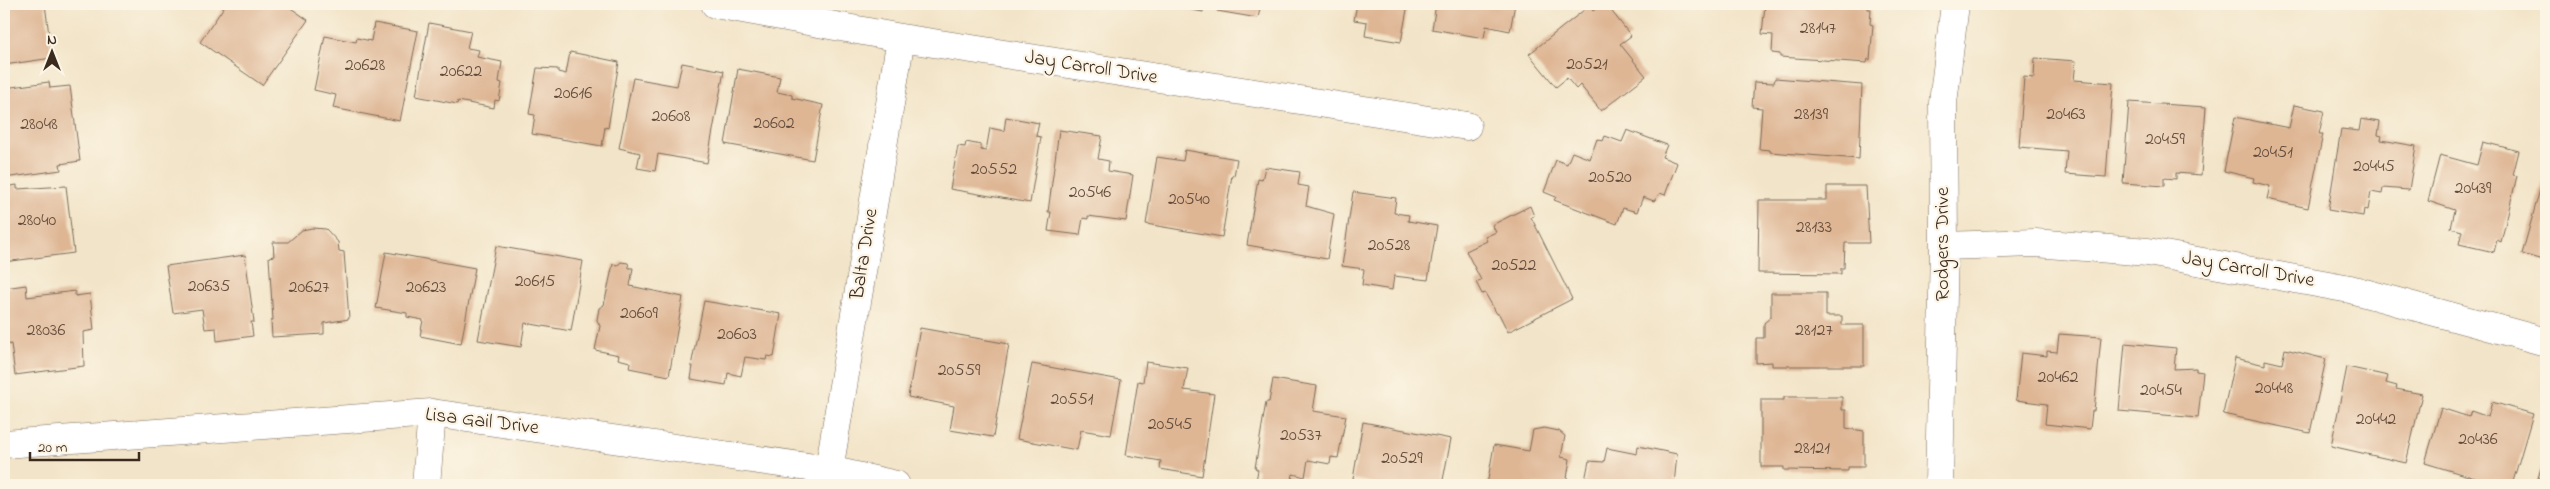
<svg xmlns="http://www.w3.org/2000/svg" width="2550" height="489" viewBox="0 0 2550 489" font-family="'Indie Flower',sans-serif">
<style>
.building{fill:#deb694}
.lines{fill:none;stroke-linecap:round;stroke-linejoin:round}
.minor-casing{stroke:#7b6b5a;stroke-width:29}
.minor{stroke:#fff;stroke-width:28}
.labels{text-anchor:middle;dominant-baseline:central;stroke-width:4.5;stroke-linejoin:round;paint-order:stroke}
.number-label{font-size:18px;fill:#644d3c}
.street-label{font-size:20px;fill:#3b2a1e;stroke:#fcf5e5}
</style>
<rect width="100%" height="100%" fill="#fcf5e5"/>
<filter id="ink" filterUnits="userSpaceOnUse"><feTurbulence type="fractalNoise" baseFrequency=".02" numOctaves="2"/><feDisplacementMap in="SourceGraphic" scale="10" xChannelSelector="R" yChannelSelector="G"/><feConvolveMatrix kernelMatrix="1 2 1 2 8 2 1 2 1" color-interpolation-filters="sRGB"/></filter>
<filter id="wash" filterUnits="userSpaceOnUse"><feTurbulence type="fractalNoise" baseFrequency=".0096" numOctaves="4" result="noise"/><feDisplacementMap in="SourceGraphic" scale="20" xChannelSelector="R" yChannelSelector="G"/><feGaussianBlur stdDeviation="1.12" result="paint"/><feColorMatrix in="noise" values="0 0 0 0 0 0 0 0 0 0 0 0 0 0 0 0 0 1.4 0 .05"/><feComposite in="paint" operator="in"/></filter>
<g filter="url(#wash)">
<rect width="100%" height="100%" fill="#f2e4c8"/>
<g id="blocks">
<!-- building -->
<path class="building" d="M4,4H45L52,58L4,65Z
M226,4H285L308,20L262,85L200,42Z
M1160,4H1204L1203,12Z
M1218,4H1261L1258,18L1217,11Z
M1357,4H1408L1401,42L1365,36L1367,22L1354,20Z
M1436,4H1515L1510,31L1486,26L1484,38L1432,29Z
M1602,4H1606L1631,36L1620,44L1646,76L1601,111L1580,85L1576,89L1567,78L1556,87L1529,54L1589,6L1593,11Z
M1781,4H1868V9H1871L1870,24L1873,25L1870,60L1868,59L1867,63L1780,57V54L1772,53L1773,35L1762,34L1765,5L1781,6Z
M374,23L418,31L400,121L333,108L336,95L314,90L325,36L356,42L357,38L371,41Z
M429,23L471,31L467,48L479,50L477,57L502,62L499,82L502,83L499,101L495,100L494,108L458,101L457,104L416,96Z
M570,52L619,62L608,128L605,127L602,146L532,134L535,115L529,114L537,68L558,69V72L566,74Z
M2035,58L2076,61L2074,80L2113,83L2106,177L2065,174L2067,151L2019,147L2024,77L2034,78Z
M682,63L724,71L707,163L658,154L655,171L637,168L640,153L619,148L633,78L677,86Z
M738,69L780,77L777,92L792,95V98L823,105L813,160L725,144Z
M1775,78L1862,85L1859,159L1770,152V150L1759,149L1762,108L1752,107L1754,82L1774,83Z
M49,82L50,88L70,86L80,161L60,164L61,170L4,178V88Z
M2129,102L2206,107L2201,175L2176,173V179L2164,178V186L2123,183Z
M2294,105L2324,111L2319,134H2323L2308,208L2267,199L2270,186L2253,182L2254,178L2224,171L2235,117L2289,128Z
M1006,117L1039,123L1036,136L1041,137L1030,203L950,189L958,146L965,147L966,142L981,145V150L986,151L990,128L1004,131Z
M2361,119L2380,122L2378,135L2382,136L2381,140L2416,146L2409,190L2383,188L2382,194L2371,192L2368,210L2364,209L2363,216L2328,210L2341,129L2359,131Z
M1059,130L1102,136L1098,159L1109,161L1108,171L1133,175L1126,221L1088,216V219L1083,218L1080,235L1048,231L1051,212H1048Z
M1627,130L1667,145L1662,157L1677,163L1665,195L1660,193L1654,201L1643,197L1637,212L1623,208L1617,224L1554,200L1556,197L1544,192L1556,160L1567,164L1572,152L1590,159L1597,139L1603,141L1605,136L1622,142Z
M2483,142L2519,151L2513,175L2517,176L2501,242L2497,240L2494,252L2459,244L2462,231L2451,228L2455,210L2428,201L2440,155L2477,165Z
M1185,150L1237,159L1234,176L1232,175L1222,237L1146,224L1157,157L1183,161Z
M1265,167L1300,172L1298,185L1309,187L1306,206L1334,214L1327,259L1247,245L1258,179L1262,180Z
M2546,168V261L2522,254Z
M17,185V189L66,186L74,253L4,262V187Z
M1827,186H1866L1869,243H1845L1844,268H1841V274L1758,273L1759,200H1827Z
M1353,192L1396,198L1394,213L1409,215L1408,221L1437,226L1428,280L1394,276L1392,290L1362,285L1364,269L1342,266Z
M1530,206L1534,216L1531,217L1572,299L1508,332L1499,314H1497L1485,293L1482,294L1476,282L1481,280L1466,251L1487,241L1485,237L1496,232L1492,225Z
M312,228L326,229L338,242L339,251L344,252L349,319L324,323V334L272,337L271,320H273L269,257L274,256L273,242H288L302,230Z
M496,246L583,261L571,331L525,323L521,347L478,340Z
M386,252L475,268L461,344L420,336L423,320L407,317V313L376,308Z
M245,255L254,322H251L253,336L217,341L216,328L205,329L202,309L173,313L166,266Z
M621,262L628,263L629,268H633L630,286L683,297L669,376L629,368L630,362L618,359L619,355L595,350L600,326L597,320L599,308L604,305L613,264L618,265Z
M26,285L27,297L75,291V296L90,294L94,330L83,332L84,366L15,375L11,344L4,345V288Z
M1771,293H1826V316H1842V325H1864V366H1772V362L1756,363V338H1764V323L1771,317Z
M704,301L781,314L774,357L767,356L766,360L745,357L741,376L728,373L726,385L691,379L693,366H691Z
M920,328L1009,344L993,437L950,430L954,406L908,397Z
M2059,334L2101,337L2094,411H2092L2090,429L2045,424L2047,404L2016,400L2021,353L2047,356V351L2057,352Z
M2125,343L2176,348L2174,369L2196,368V371L2203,372L2198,418L2119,411Z
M2285,349L2326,359L2310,433L2223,414L2235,358L2265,365V360L2282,364Z
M1146,362L1188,368L1184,390L1214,394L1202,476L1160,469L1161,461L1126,455L1138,381L1143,382Z
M1032,364L1121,380L1111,435L1081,430L1077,450L1017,439Z
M2347,367L2388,376L2386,383L2397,386L2396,389L2422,394L2406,463L2331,446Z
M1273,379L1317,386L1313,411L1346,416L1338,458L1331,457L1330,464L1308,460L1305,477L1293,474L1291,485L1256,481L1258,470L1255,468L1266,402H1269Z
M1784,397H1842V410H1846V428L1864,431V467H1848V471L1784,470V467H1761V400H1784Z
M2492,402L2533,414L2512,485H2498L2425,463L2441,408L2469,417L2471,411L2488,417Z
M1363,422L1451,439L1442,485H1382L1353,479Z
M1544,428L1559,431L1565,436L1561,457L1570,459L1566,485H1487L1494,445L1529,451L1533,430Z
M1638,446L1677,454L1674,485H1584L1589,461L1604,462L1607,448L1637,454Z
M2546,451V485H2536Z"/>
</g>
</g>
<g filter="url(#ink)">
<use href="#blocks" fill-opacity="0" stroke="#7b6b5a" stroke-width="1"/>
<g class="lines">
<!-- minor casing -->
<g class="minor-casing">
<path id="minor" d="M715,4L901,38L1467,126
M1944,246L2035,243L2148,252L2350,289L2546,342
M4,444L432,413L829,470L896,485
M829,470L901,38
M426,485L432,413
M1939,485L1944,246L1943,103L1955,4"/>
</g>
<!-- minor -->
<use href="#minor" class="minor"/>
</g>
</g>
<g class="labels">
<!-- number labels -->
<g class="number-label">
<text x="1818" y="29">28147</text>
<text x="1587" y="65">20521</text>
<text x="365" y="66">20628</text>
<text x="461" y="72">20622</text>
<text x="573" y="94">20616</text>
<text x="1811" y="115">28139</text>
<text x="2066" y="115">20463</text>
<text x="671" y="117">20608</text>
<text x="774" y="124">20602</text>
<text x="39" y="125">28048</text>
<text x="2165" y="140">20459</text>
<text x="2273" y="153">20451</text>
<text x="2374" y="167">20445</text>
<text x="994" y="170">20552</text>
<text x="1610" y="178">20520</text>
<text x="2473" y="189">20439</text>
<text x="1090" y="193">20546</text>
<text x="1189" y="200">20540</text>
<text x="37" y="221">28040</text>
<text x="1814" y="228">28133</text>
<text x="1389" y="246">20528</text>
<text x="1514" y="266">20522</text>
<text x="535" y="282">20615</text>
<text x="209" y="287">20635</text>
<text x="309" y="288">20627</text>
<text x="426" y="288">20623</text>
<text x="639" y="314">20609</text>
<text x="46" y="331">28036</text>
<text x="1814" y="331">28127</text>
<text x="737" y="335">20603</text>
<text x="959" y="371">20559</text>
<text x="2058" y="378">20462</text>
<text x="2274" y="389">20448</text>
<text x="2161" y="391">20454</text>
<text x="1072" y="400">20551</text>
<text x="2376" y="420">20442</text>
<text x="1170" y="425">20545</text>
<text x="1301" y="436">20537</text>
<text x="2478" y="440">20436</text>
<text x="1812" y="449">28121</text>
<text x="1402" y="459">20529</text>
</g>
<!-- street labels -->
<g class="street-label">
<text transform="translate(1091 68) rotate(9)">Jay Carroll Drive</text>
<text transform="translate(1943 244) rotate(-90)">Rodgers Drive</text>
<text transform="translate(865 254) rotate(-81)">Balta Drive</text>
<text transform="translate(2248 270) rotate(10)">Jay Carroll Drive</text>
<text transform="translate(482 422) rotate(7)">Lisa Gail Drive</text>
</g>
</g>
<!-- margin -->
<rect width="2550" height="489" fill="none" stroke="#fcf5e5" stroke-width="20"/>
<!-- north arrow -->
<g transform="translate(52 52)" stroke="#fcf5e5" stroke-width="4" paint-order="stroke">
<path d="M0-4L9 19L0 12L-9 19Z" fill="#3b2a1e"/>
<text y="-8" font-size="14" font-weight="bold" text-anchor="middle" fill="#3b2a1e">N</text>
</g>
<!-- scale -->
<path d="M30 452v8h109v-8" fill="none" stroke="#3b2a1e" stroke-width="2.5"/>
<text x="38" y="452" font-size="15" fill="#3b2a1e" stroke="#fcf5e5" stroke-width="4" paint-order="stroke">20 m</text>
</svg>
